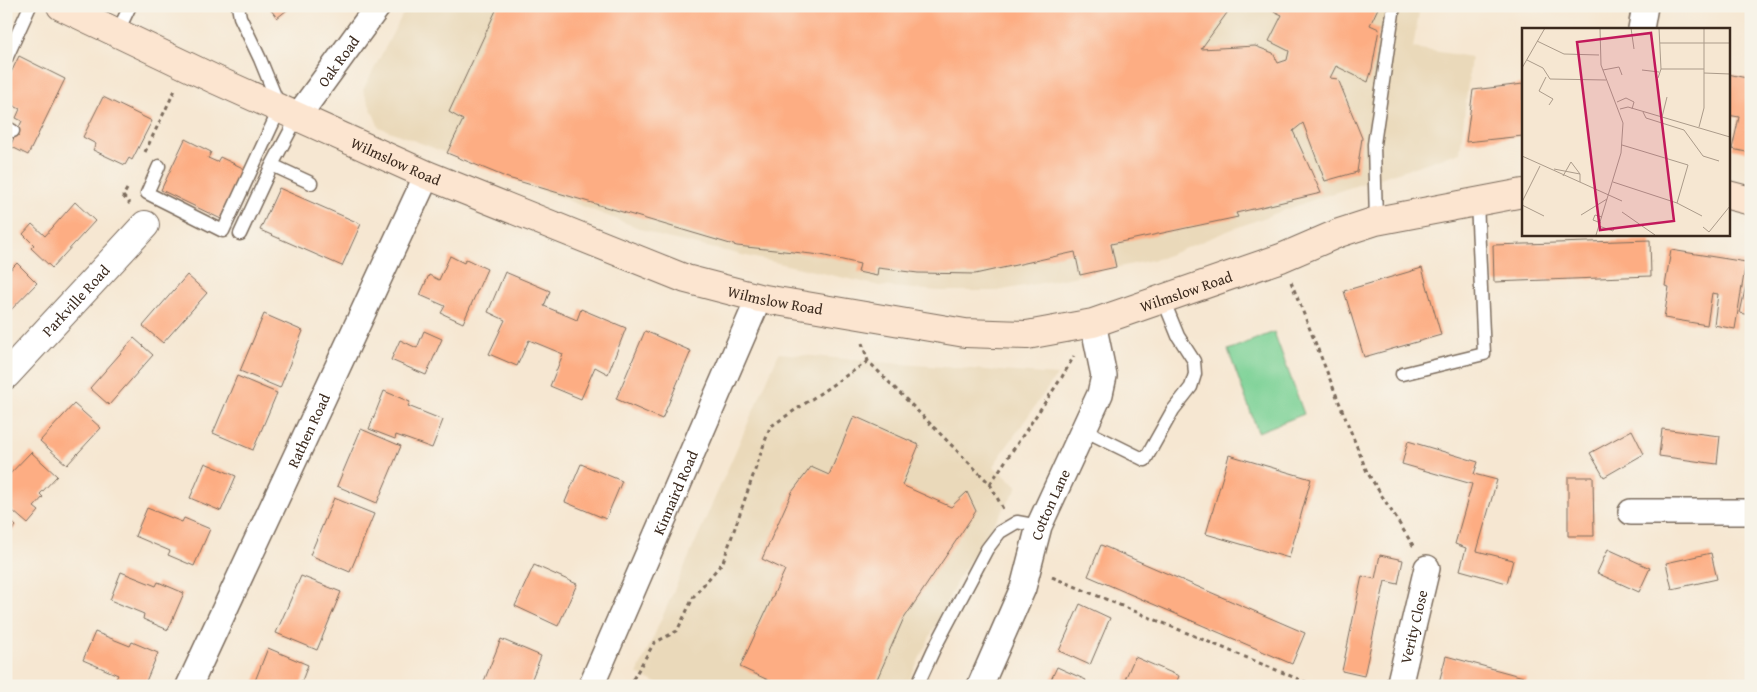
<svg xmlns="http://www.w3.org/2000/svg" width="1757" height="692" viewBox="0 0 1757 692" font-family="'Gentium Book Plus',serif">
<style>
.built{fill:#ead9ba}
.green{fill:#7ad195;stroke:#5a7e5a}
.building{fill:#fdad83}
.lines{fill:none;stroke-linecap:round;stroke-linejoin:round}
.service-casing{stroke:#7c6c5d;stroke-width:15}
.minor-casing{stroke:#7c6c5d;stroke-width:28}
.tertiary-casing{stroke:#7c6c5d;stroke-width:30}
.secondary-casing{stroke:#7c6c5d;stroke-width:30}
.path{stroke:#7c6c5d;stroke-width:3;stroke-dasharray:4 4;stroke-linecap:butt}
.service{stroke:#fff;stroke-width:12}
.minor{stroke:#fff;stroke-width:25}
.tertiary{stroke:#fff;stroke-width:28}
.secondary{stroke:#fce5d0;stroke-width:28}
.labels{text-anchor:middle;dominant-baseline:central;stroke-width:5;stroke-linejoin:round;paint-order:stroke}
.street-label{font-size:15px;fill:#3b2a1e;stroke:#f7f3e8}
.inset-road{fill:none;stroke:#ab9b8a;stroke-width:1}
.view{fill:#c2185b;fill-opacity:0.15;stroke:#c2185b;stroke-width:2.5}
.inset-edge{fill:none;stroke:#3b2a1e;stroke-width:2.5}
</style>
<rect width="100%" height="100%" fill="#f7f3e8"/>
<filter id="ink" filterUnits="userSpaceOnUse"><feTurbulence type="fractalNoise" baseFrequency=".02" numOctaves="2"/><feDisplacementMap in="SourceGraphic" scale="10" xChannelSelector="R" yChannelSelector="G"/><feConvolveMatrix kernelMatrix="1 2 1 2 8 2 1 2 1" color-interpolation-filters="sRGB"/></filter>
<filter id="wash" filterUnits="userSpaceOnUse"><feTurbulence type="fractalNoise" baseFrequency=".0096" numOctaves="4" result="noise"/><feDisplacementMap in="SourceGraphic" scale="20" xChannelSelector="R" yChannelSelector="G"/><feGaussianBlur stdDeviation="1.12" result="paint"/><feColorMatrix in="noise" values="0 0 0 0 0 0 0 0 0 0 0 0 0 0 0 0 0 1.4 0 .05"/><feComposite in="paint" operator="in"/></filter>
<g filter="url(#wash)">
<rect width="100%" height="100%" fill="#f6e7d2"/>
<!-- built -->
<path class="built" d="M407,6H1420L1413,48L1471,57L1460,152L1321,197L1230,230L1161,258L1068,278L997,291H938L880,286L662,237L379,127L363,90Z
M779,353L901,364L1057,375L993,466L1018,487L959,577L906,686H663L637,674Z"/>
<!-- green -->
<path class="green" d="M1274,332L1304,414L1258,432L1228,350Z"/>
<g id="blocks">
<!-- building -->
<path class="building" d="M268,6H292L277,18Z
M498,6H1232L1201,49L1255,46L1273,53L1278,63L1287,60L1289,51L1269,41L1282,15L1263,6H1379L1370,25L1379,29L1372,69L1368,82L1336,66L1330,78L1338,79L1362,138L1357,172L1325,181L1303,123L1293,131L1321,193L1236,213L1238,217L1111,244L1116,267L1080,275L1075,252L975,274L918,273L878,268L877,276L858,272L860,264L821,255L737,246L508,178L447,153L463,120L449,112Z
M19,56L65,79L28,155L10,146L22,121L16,118L20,109L6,102V83Z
M1728,74L1751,79V153L1732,149L1739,117L1728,115Z
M1523,84V136L1466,142L1473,90Z
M103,97L152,121L132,160L129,158L125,165L93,150L96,144L83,137Z
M185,139L211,152L208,158L217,162L220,157L245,169L221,219L161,190Z
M279,188L361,224L342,266L260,230Z
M75,202L95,221L52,268L31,248L34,245L23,234L32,224L45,236Z
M1650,240L1651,276L1494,282L1493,245Z
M1671,250L1746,262L1735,329L1714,325L1718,294L1712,293L1707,325L1664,318L1669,287L1665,286Z
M450,256L464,263L466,259L487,269L463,323L441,313L445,306L420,295L429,275L439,280Z
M17,263L37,283L6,315V274Z
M1750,266H1751V315L1740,313Z
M1422,268L1441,335L1364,357L1344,291Z
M505,272L550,291L544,306L577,320L581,309L626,328L608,374L595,367L581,399L550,386L563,354L529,340L517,366L489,354L505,320L488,312Z
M187,275L207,293L163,343L143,326Z
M264,314L303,331L280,388L240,371Z
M424,331L442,339L426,375L391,360L400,340L417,348Z
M645,331L691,351L662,419L616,399Z
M134,338L153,355L109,405L90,388Z
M237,376L277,393L253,450L213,433Z
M384,391L410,402L408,406L443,420L432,448L396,435L395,439L369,429Z
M74,404L101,428L67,465L40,441Z
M854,416L919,445L902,485L951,507L967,492L976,511L903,620L874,686H821L813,682L812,686H781L740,667L785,570L762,559L792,492L811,467L829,475Z
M361,429L401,446L377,503L337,486Z
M1662,429L1720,436L1717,464L1659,456Z
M1632,430L1644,454L1604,477L1590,453Z
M1408,441L1478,462L1474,474L1497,480L1477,551L1513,560L1507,583L1460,570L1466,548L1455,544L1472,484L1402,464Z
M31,452L57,476L40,494L43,497L34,507L39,511L28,524L6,505V478Z
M1229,455L1311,479L1289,558L1206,534Z
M205,463L236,476L221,511L190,498Z
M581,464L622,481L606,519L565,502Z
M1568,477H1593L1594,536H1568Z
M334,498L374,514L350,572L310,555Z
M147,508L182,522L184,518L210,529L194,566L168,555L170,551L135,536Z
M6,516L16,526L6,537Z
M1101,545L1305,633L1292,664L1088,576Z
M1608,549L1650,568L1639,592L1597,573Z
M1711,553L1717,579L1672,589L1666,563Z
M1380,555L1403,560L1398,584L1385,581L1364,676L1342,671L1362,576L1375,579Z
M534,565L577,584L558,626L515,606Z
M121,572L156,586L158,582L184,593L168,630L143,619L144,614L110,600Z
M301,576L341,592L317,650L276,633Z
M1080,604L1110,618L1090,665L1059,651Z
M95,632L130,646L132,642L158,653L144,686H133L116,679L118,675L83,660Z
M501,639L541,656L529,686H482Z
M268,648L308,665L300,686H253Z
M1446,656L1527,678L1525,686H1438Z
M1135,657L1179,676L1175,686H1122Z
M1057,667L1086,680L1084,686H1048Z"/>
</g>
</g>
<g filter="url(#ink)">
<use href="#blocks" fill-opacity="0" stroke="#7c6c5d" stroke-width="1"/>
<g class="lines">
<!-- service casing -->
<g class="service-casing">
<path id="service" d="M117,33L130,6
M6,59L30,6
M6,127L13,131
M272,165L311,183
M159,166L147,193L223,231L280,108L260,59L240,17L238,6
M1376,221L1374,144L1394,6
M240,234L272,165L298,116
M1402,374L1484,354L1477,202
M1082,429L1145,460L1173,410L1191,387L1195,374L1194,361L1178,336L1163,299
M917,686L934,649L987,549L1000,532L1017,522L1039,526"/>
</g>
<!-- minor casing -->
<g class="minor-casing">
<g id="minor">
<path d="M1641,29L1645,6"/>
<path id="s1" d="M298,116L378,6"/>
<path d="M1631,512H1751"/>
<path id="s2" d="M189,686L427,175"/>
<path id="s3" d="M591,686L759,298"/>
<path id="s4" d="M980,686L1023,588L1039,526L1100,394L1104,376L1093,323"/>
<path id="s5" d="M1399,686L1427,568"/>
</g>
</g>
<!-- tertiary casing -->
<g class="tertiary-casing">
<g id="tertiary">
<path id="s6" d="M6,375L145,225"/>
</g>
</g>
<!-- secondary casing -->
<g class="secondary-casing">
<g id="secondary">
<path id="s7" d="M61,6L214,79L427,175L686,279L759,298L965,333L1027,335L1093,323L1281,258L1339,233L1376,221L1523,193"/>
<path d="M1728,195L1751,201"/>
</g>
</g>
<!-- path -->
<path class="path" d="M145,152L175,90
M127,189L123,196L130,204
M1291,282L1367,472L1414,547
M862,343L868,361L990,484L1003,509
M990,484L1062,377L1074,356
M1052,577L1315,686
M629,686L654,643L677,631L694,596L723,562L770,427L868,361"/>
<!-- service -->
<use href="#service" class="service"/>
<!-- minor -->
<use href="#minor" class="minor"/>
<!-- tertiary -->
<use href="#tertiary" class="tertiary"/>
<!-- secondary -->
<use href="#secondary" class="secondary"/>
</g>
</g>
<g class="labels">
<!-- street labels -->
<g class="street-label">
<text stroke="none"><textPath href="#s1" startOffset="68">Oak Road</textPath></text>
<text stroke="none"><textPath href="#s7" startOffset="369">Wilmslow Road</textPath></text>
<text stroke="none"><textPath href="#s7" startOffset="1194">Wilmslow Road</textPath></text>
<text stroke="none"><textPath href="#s7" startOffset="774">Wilmslow Road</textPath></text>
<text stroke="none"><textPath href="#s6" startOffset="102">Parkville Road</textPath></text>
<text stroke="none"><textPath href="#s2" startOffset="282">Rathen Road</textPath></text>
<text stroke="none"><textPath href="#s3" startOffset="211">Kinnaird Road</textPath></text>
<text stroke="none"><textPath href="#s4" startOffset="195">Cotton Lane</textPath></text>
<text stroke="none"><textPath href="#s5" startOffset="61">Verity Close</textPath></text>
</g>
</g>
<!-- overview -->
<g transform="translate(1522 28)">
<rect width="208" height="208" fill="#f6e7d2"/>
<path class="inset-road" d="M109,0L112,21M15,13L42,26L77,27M138,15H208M5,32L21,40L28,51L84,52M0,40L23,0M139,41H182M81,42L97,39L100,47M120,42L137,44M182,45L208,46M24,49L17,63L31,71L27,77M136,50L139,41L137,0M95,74L104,70L112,74L110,81M98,81L106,79L208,109M121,84L124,90L162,102L181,128L197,133M140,89L145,69M177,99L182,80V0M100,117L166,137L155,175M0,128L100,173M32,141L58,146M41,148L49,134L58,146V154M91,154L155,175L180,188M0,174L18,138M0,177L22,188M100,184L133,207M59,187L85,171M79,195L71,192L73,187L80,189M77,198L91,203L92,199M181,199L187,204L208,178M74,207L99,125L101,95L79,37L78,0"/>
<path class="view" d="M129,5L152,193L78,202L55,14Z"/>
<rect width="208" height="208" class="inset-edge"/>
</g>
<!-- margin -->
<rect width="1757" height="692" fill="none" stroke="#f7f3e8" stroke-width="25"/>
</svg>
